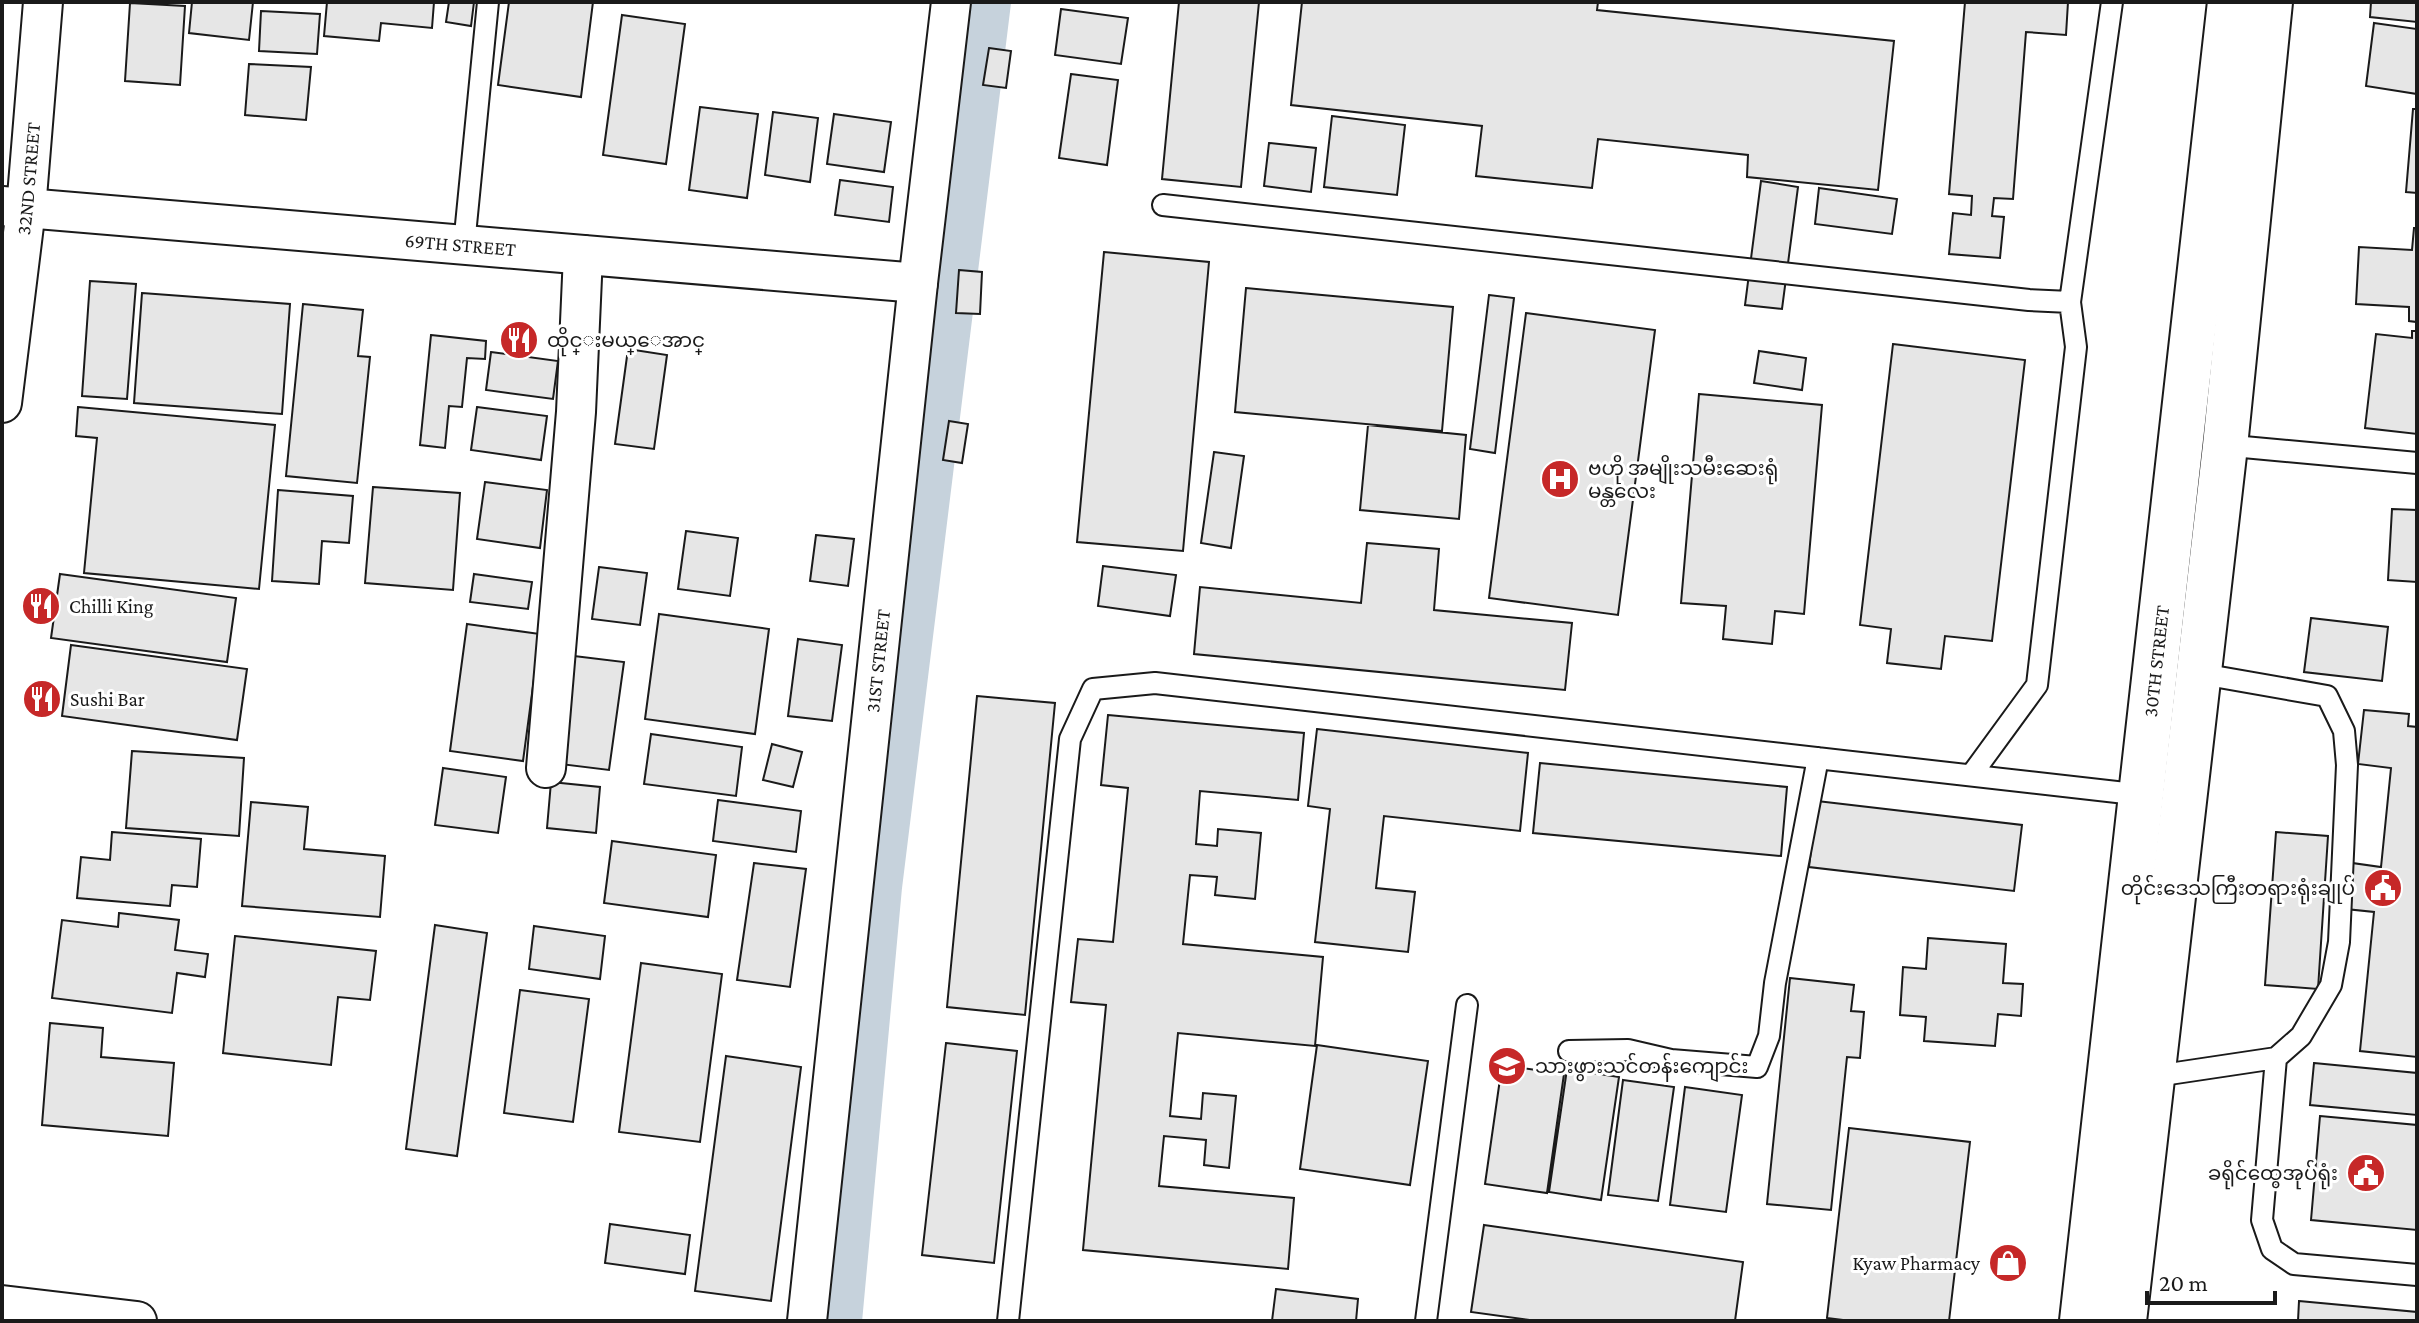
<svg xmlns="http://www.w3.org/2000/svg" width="2419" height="1323" viewBox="0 0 2419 1323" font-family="'Crimson Pro','Noto Sans Myanmar',serif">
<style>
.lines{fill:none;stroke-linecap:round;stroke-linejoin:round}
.canal{stroke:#c6d2dc;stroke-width:46}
.building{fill:#e6e6e6;stroke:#1a1a1a;stroke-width:2}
.lane-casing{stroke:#1a1a1a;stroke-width:24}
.street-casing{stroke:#1a1a1a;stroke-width:42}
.secondary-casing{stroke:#1a1a1a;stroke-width:48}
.lane{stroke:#fff;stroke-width:20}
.street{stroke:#fff;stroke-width:38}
.secondary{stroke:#fff;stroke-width:44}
.labels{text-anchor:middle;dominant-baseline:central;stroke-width:6;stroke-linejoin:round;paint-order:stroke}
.street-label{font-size:20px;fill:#1a1a1a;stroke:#fff}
.poi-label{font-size:20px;fill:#1a1a1a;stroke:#fff;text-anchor:start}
</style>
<rect width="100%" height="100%" fill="#fff"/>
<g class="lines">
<!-- canal -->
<path class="canal" d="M839,1321L879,887L988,2"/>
</g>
<!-- building -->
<path class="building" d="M192,2H253L249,40L189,33Z
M327,2H434L432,28L381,23L379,41L324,36Z
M449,2H474L471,26L446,22Z
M509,2H593L581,97L498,85Z
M1179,2H1259L1241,187L1162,179Z
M1302,2H1598L1597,10L1894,41L1878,190L1747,177L1748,155L1598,139L1592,188L1476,176L1482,126L1291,105Z
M1965,2H2068L2066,35L2026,32L2013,199L1994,198L1992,216L2004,217L2000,258L1949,254L1953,213L1971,215L1972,196L1949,194Z
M2371,2H2417V22L2370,17Z
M130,3L185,6L180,85L125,81Z
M1061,9L1128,18L1121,64L1055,55Z
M261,11L320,14L317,54L259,51Z
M622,15L685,24L666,164L603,155Z
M2374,23L2417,29V94L2366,86Z
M989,48L1011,51L1006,88L983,85Z
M249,64L311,67L306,120L245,115Z
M1071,74L1118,80L1107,165L1059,158Z
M700,107L758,114L747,198L689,190Z
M2413,109H2417V193L2406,192Z
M773,112L818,118L810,182L765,175Z
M834,114L891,122L884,172L827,164Z
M1332,116L1405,125L1397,195L1324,187Z
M1269,143L1316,148L1311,192L1264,186Z
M840,180L893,187L889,222L835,215Z
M1761,181L1798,187L1782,309L1745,305Z
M1819,188L1897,199L1892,234L1815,224Z
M2414,228H2417V322L2409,321V307L2356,304L2359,247L2412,250Z
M1104,252L1209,262L1183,551L1077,542Z
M959,270L982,272L980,314L956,313Z
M90,281L136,284L127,399L82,396Z
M1246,288L1453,307L1442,431L1235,412Z
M142,293L290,304L282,414L134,403Z
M1489,295L1514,298L1495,453L1470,449Z
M303,304L363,310L358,356L370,357L357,483L286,476Z
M1526,313L1655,330L1618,615L1489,598Z
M2412,331H2417V434L2365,428L2376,334L2412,338Z
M431,335L486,341L485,359L467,358L462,407L449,406L445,448L420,445Z
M1893,344L2025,360L1992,641L1945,636L1941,669L1887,663L1891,629L1860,625Z
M628,349L667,355L654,449L615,444Z
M1759,351L1806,358L1802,390L1754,383Z
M491,352L558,361L553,399L486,390Z
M1699,394L1822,405L1804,614L1775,611L1772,644L1723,639L1726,606L1681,603Z
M78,407L275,425L259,589L84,573L97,438L76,436Z
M477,407L547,416L541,460L471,450Z
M949,421L968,424L962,463L943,460Z
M1368,425L1466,435L1459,519L1360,510Z
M1214,452L1244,456L1231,548L1201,543Z
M485,482L547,490L540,548L477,539Z
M373,487L460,493L453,590L365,583Z
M278,490L353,496L349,543L322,541L319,584L272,581Z
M2392,509L2417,510V582L2388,580Z
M686,531L738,538L730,596L678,589Z
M816,535L854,539L848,586L810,581Z
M1367,543L1439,549L1434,610L1572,623L1565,690L1194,654L1200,587L1361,603Z
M1103,566L1176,575L1170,616L1098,606Z
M599,567L647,573L640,625L592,619Z
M60,574L236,598L227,662L51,638Z
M474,574L532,582L528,609L470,602Z
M659,614L769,629L755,734L645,719Z
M2311,618L2388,627L2382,681L2304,672Z
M467,624L540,634L523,761L450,751Z
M798,639L842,645L832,721L788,716Z
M71,645L247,669L237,740L62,716Z
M574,656L624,662L609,770L560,764Z
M977,696L1055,703L1025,1015L947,1007Z
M2364,710L2409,714L2408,726L2417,727V1057L2360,1051L2374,912L2346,909L2352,863L2381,867L2391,768L2358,764Z
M1108,715L1304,733L1298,800L1200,791L1196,844L1217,846L1218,829L1261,833L1255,899L1215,895L1217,877L1190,875L1183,944L1323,957L1315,1046L1178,1033L1170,1116L1201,1119L1203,1093L1236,1096L1229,1168L1204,1165L1206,1140L1164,1136L1159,1186L1294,1198L1288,1269L1083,1250L1106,1005L1071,1002L1078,939L1113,942L1128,788L1101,785Z
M1317,729L1528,753L1520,831L1384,816L1376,888L1415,892L1408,952L1315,942L1330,809L1308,806Z
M651,734L742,747L736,796L644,784Z
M772,744L802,752L793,787L763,780Z
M132,751L244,758L239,836L126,828Z
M1540,763L1787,787L1781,856L1533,833Z
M443,768L506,777L498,833L435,825Z
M551,782L600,787L596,833L547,828Z
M718,800L801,811L796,852L713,841Z
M1817,801L2022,825L2014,891L1809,867Z
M251,802L308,807L304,849L385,856L380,917L242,906Z
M112,832L201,839L197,887L172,885L170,906L77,898L81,857L110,860Z
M2276,832L2328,836L2318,989L2265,985Z
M612,841L716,855L708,917L604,903Z
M754,863L806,869L790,987L737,980Z
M119,913L179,920L175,950L208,954L205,977L177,973L172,1013L52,998L62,920L118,927Z
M435,925L487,933L457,1156L406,1149Z
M534,926L605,936L600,979L529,969Z
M235,936L376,951L370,1000L338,997L331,1065L223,1053Z
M1928,938L2006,944L2003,983L2023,984L2021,1016L1998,1014L1995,1046L1924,1041L1926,1017L1900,1015L1903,967L1926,969Z
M641,963L722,974L700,1142L619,1132Z
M1790,978L1854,985L1851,1011L1864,1012L1860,1058L1847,1057L1831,1210L1767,1204Z
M520,990L589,999L573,1122L504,1113Z
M50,1023L103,1028L101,1057L174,1063L168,1136L42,1125Z
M946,1043L1017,1051L994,1263L922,1255Z
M1317,1045L1428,1061L1410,1185L1300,1169Z
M726,1056L801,1067L771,1301L695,1291Z
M2314,1063L2417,1073V1115L2310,1105Z
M1502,1065L1564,1074L1547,1193L1485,1184Z
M1567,1069L1619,1077L1601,1200L1549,1192Z
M1623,1080L1674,1087L1658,1201L1608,1195Z
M1685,1087L1742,1095L1726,1212L1670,1205Z
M2320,1116L2417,1125V1230L2311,1220Z
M1849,1128L1970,1142L1949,1321H1851L1827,1318Z
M610,1224L690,1235L685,1274L605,1263Z
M1484,1225L1743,1262L1735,1321H1537L1471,1312Z
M1276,1289L1358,1299L1356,1321H1272Z
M2299,1301L2417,1312V1321H2298Z"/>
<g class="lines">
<!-- lane casing -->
<g class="lane-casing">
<path id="lane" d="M1163,205L2029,300L2070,302L2076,347L2037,685L1972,774
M464,245L488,2
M2070,302L2112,2
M2222,445L2417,463
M1569,1051L1628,1050L1671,1060L1757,1067L1769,1036L1775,983L1818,758
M2276,1058L2262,1220L2272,1249L2294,1264L2417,1275
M2149,1077L2276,1058L2301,1036L2331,985L2339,942L2347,765L2344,731L2327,696L2196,673
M1008,1321L1070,739L1093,689L1155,683L2143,795
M1426,1321L1467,1005"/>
</g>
<!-- street casing -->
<g class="street-casing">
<g id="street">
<path id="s1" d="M2,206L918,283"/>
<path id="s2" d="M2,403L26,209L43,2"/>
<path d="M546,768L576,412L583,255"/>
<path d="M2,1305L137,1321"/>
<path id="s3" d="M807,1321L918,283L951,2"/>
</g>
</g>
<!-- secondary casing -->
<g class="secondary-casing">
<g id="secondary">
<path id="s4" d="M2082,1321L2230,2"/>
<path d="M2124,1321L2225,446L2270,2"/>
</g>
</g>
<!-- lane -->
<use href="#lane" class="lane"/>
<!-- street -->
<use href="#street" class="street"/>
<!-- secondary -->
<use href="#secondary" class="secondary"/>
</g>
<!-- icons -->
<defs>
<g id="restaurant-disc" transform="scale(2)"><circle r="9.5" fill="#c62828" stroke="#fff"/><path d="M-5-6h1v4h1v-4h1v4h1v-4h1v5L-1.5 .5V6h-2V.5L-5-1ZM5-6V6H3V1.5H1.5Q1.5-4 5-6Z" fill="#fff"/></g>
<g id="hospital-disc" transform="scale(2)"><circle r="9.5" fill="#c62828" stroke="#fff"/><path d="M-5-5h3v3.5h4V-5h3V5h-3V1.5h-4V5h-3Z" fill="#fff"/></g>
<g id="civic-disc" transform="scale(2)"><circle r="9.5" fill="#c62828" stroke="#fff"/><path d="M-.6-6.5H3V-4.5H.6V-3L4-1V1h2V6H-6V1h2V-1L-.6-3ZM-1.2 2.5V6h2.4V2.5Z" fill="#fff"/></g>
<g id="school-disc" transform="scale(2)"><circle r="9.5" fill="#c62828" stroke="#fff"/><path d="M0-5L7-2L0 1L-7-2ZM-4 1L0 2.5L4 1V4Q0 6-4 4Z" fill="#fff"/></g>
<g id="shop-disc" transform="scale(2)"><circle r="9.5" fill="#c62828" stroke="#fff"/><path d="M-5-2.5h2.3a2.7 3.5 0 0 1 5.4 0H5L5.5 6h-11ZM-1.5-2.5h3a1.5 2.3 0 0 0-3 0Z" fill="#fff"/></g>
</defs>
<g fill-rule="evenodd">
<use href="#restaurant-disc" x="519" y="340"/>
<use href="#hospital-disc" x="1560" y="479"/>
<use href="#restaurant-disc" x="41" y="606"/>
<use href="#restaurant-disc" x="42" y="699"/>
<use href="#civic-disc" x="2383" y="888"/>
<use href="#school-disc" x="1507" y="1066"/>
<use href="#civic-disc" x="2366" y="1173"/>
<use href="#shop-disc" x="2008" y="1263"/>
</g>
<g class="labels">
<!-- street labels -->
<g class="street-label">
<text stroke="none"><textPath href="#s2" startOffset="226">32ND STREET</textPath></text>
<text stroke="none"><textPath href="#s1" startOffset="460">69TH STREET</textPath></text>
<text stroke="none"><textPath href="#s3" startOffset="664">31ST STREET</textPath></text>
<text stroke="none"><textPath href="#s4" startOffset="664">30TH STREET</textPath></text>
</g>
<!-- poi labels -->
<g class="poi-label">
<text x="547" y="340">ထိုင္းမယ္ေအာင္</text>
<text x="1588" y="468">ဗဟို အမျိုးသမီးဆေးရုံ<tspan x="1588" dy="23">မန္တလေး</tspan></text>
<text x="69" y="606">Chilli King</text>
<text x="70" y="699">Sushi Bar</text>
<text x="2355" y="888" text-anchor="end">တိုင်းဒေသကြီးတရားရုံးချုပ်</text>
<text x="1535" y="1066">သားဖွားသင်တန်းကျောင်း</text>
<text x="2338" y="1173" text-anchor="end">ခရိုင်ထွေအုပ်ရုံး</text>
<text x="1980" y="1263" text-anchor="end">Kyaw Pharmacy</text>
</g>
</g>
<!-- border -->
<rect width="2419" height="1323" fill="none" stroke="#1a1a1a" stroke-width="8"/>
<!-- scale -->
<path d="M2147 1291v12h128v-12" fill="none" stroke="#1a1a1a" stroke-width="4"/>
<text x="2159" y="1291" font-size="24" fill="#1a1a1a" stroke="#ffffff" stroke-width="6" paint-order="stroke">20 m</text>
</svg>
